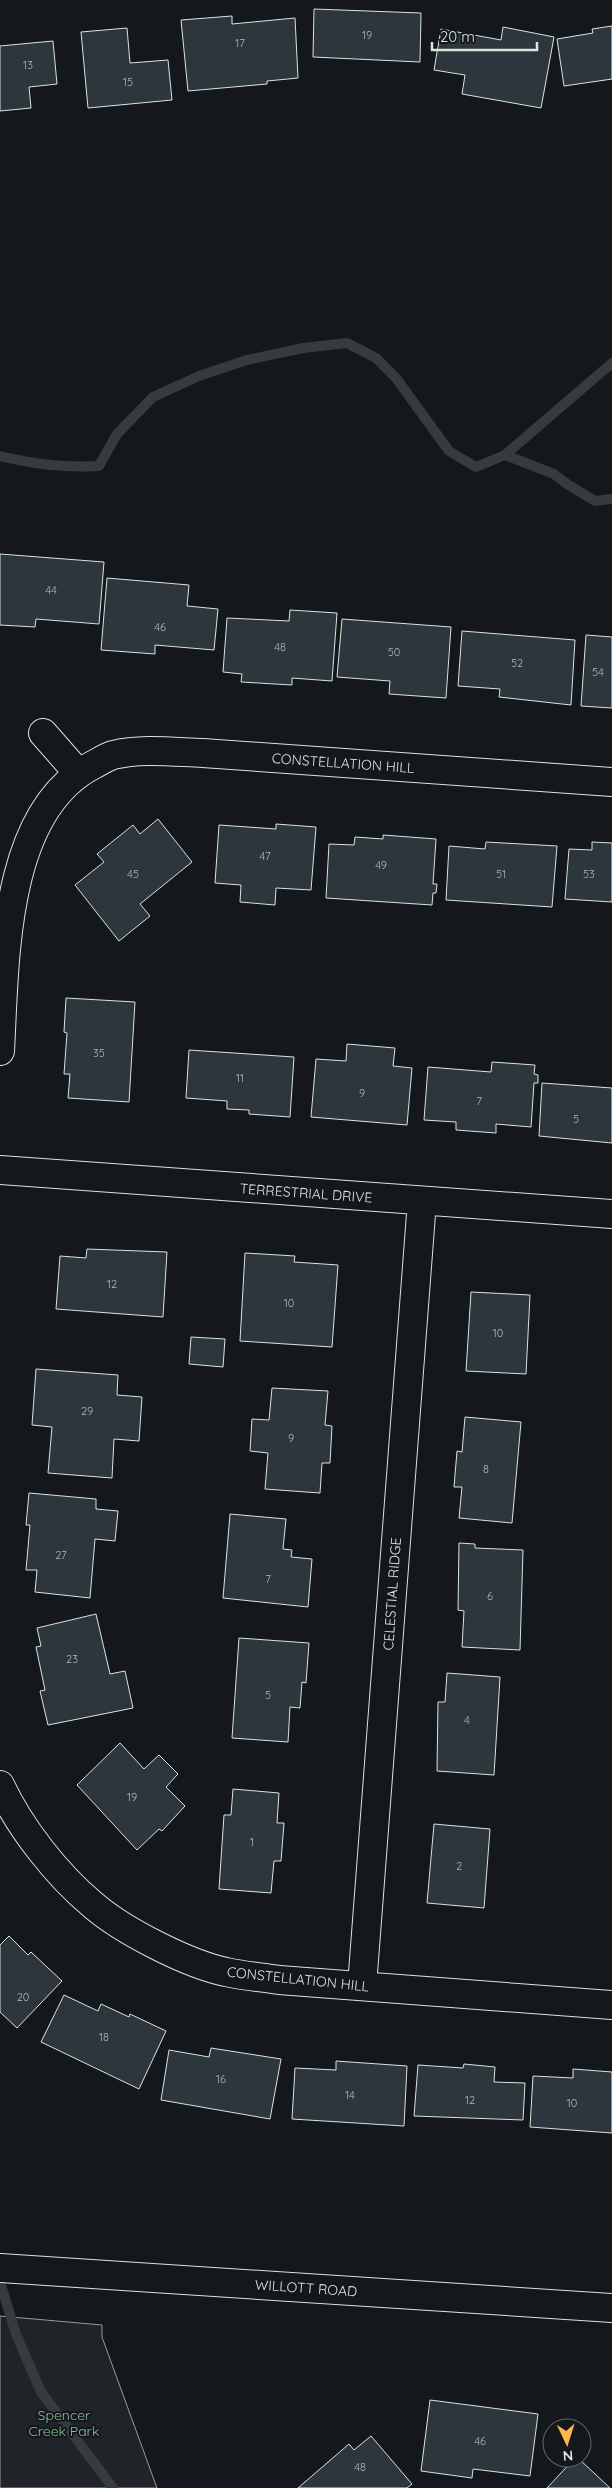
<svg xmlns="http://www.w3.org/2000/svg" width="612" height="2488" viewBox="0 0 612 2488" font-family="Quicksand,sans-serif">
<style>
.green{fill:#202428;stroke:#939e99}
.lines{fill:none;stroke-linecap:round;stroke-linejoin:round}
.stream{stroke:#363b3e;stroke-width:10}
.building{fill:#2c363c;stroke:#d8e6dc}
.street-casing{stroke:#d8e6dc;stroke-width:30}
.secondary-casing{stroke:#d8e6dc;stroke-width:30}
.street{stroke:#14181c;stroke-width:28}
.secondary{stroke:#14181c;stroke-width:28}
.labels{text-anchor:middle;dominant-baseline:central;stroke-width:4;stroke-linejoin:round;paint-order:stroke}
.number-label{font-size:11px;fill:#adbab4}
.street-label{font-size:14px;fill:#d8e6dc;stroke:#14181c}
.park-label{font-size:14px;fill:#8ac095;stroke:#14181c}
</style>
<rect width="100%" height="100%" fill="#14181c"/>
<!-- green -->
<path class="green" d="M0,2316L102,2325V2337L157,2488H0Z"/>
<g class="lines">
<!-- stream -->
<path class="stream" d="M505,455L554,474L567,484L595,501L612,499
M0,456C35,464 63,468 99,466L117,434L153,397L199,376L247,360L303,348L347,343L376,358L396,378L449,451L476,467L505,455L612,363
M0,2282L16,2334L41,2392L113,2488"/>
</g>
<!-- building -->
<path class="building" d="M314,9L421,13L420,62L313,57Z
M232,16V24L295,18L298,78L267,81V84L188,91L181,20Z
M612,26V79L564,86L557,39L593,33L592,29Z
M503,27L554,37L541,108L462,94L465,75L434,70L441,29L501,40Z
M127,28L130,63L168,60L172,100L88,108L81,32Z
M53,41L57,84L29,87L31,108L0,111V46Z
M0,554L104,562L99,624L36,619L35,627L0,625Z
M107,578L189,585L187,606L218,609L214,650L155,645V654L101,650Z
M290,610L337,613L332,681L292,678V685L241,682L242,674L223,672L227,618L289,621Z
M342,619L451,627L446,698L389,694L390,681L337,677Z
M462,631L575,640L571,705L499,697L500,689L458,686Z
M586,635L612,637V708L581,706Z
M158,819L192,862L140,904L150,916L119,941L75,885L104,862L97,854L133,825L140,834Z
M276,824L316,827L311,890L276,888L275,905L240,902L241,885L215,883L219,825L276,829Z
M383,835L436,839L433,884H437L436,893H433L432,905L326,898L329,844L354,845L355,837L383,839Z
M486,842L557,846L552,907L446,900L449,846L485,849Z
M592,842L612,843V902L565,899L569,849L592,850Z
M66,998L135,1002L129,1102L68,1098L70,1074H64L67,1033L64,1032Z
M347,1044L395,1048L393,1066L412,1068L407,1125L311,1117L316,1059L346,1061Z
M189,1050L294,1057L290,1117L249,1114V1110L227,1109V1101L186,1098Z
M492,1062L535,1065L534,1074L538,1075V1083H534L531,1127L496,1124V1133L456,1130V1122L424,1120L428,1067L491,1072Z
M542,1083L612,1088V1143L539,1136Z
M87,1249L167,1252L163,1317L56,1309L60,1256L86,1258Z
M245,1253L295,1256L294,1262L338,1265L332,1347L240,1341Z
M471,1292L530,1295L526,1374L466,1371Z
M191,1337L225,1339L223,1367L189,1364Z
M36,1369L118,1375L117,1395L142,1397L139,1441L114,1439L112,1478L48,1473L52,1427L32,1425Z
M272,1388L328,1391L325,1425L332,1426L330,1463H322L320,1493L265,1489L268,1453L250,1451L252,1419L269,1420Z
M465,1417L521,1422L512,1523L459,1518L462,1487H454L457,1451L462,1452Z
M29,1493L96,1499V1509L118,1511L115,1541L95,1539L90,1598L35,1592L37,1570H26L30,1525H26Z
M230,1514L286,1519L283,1549L292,1550L291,1557L312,1559L308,1607L223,1598Z
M459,1543L475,1544V1548L523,1550L520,1650L462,1647L464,1611L458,1610Z
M96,1614L110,1674L125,1671L133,1708L48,1725L40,1691L45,1690L36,1647L41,1646L37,1628Z
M239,1638L309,1643L306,1683L302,1682L300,1708L290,1707L288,1742L232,1738Z
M447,1673L500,1677L494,1775L437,1771L438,1702H445Z
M120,1743L144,1769L159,1755L178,1774L166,1787L185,1806L162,1831L159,1829L137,1850L77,1785Z
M233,1789L279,1793L277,1823H284L281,1861H274L271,1893L219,1889L224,1815H231Z
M434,1824L490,1829L484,1908L427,1903Z
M9,1936L28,1955L31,1952L62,1981L17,2028L0,2012V1945Z
M64,1995L98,2011L101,2004L129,2017L130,2014L166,2031L139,2089L41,2042Z
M211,2048L281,2059L270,2119L161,2100L169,2050L209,2057Z
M336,2061L407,2066L404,2126L292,2119L295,2068L336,2070Z
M464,2064L495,2067L494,2082L525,2083L523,2120L414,2116L418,2065L463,2068Z
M573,2069L612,2072V2133L530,2127L533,2076L573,2078Z
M430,2400L538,2414L530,2476L473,2469L472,2478L421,2471Z
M371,2436L412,2484L407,2488H298L349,2444L354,2450Z
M575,2458H578L610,2488H547Z"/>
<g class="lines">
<!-- street casing -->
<g class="street-casing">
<path id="street" d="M43,733L78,773
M0,1051C5,963 2,812 93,765C99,762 106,757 113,755C142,748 174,752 203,753L612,782
M0,1170L612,1214
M0,1785C20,1828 57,1875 93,1905C123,1931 188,1964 226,1972C243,1976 261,1977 279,1980L612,2005
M362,1986L422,1201"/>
</g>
<!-- secondary casing -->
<g class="secondary-casing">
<path id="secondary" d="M0,2268L612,2308"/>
</g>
<!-- street -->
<use href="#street" class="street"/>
<!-- secondary -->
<use href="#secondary" class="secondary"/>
</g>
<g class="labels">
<!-- number labels -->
<g class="number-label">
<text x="367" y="35">19</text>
<text x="240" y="43">17</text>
<text x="28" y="65">13</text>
<text x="128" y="82">15</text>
<text x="51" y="590">44</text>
<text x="160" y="627">46</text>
<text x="280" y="647">48</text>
<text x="394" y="652">50</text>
<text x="517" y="663">52</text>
<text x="598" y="672">54</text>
<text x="265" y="856">47</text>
<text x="381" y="865">49</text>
<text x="133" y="874">45</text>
<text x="501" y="874">51</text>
<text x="589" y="874">53</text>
<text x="99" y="1053">35</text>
<text x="240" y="1078">11</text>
<text x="362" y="1093">9</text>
<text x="479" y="1101">7</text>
<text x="576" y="1119">5</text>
<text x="112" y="1284">12</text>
<text x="289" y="1303">10</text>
<text x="498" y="1333">10</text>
<text x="87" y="1411">29</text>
<text x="291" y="1438">9</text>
<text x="486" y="1469">8</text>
<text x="61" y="1555">27</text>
<text x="268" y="1579">7</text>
<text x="490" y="1596">6</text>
<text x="72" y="1659">23</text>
<text x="268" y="1695">5</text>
<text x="467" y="1720">4</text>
<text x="132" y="1797">19</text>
<text x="252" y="1842">1</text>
<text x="459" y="1866">2</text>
<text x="23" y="1997">20</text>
<text x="104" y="2037">18</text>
<text x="221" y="2079">16</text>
<text x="350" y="2095">14</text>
<text x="470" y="2100">12</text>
<text x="572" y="2103">10</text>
<text x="480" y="2441">46</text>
<text x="360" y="2467">48</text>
</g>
<!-- street labels -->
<g class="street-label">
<text transform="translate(343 763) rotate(4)">CONSTELLATION HILL</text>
<text transform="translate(306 1193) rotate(4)">TERRESTRIAL DRIVE</text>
<text transform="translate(392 1594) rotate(-86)">CELESTIAL RIDGE</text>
<text transform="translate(298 1979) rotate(6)">CONSTELLATION HILL</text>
<text transform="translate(306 2288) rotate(4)">WILLOTT ROAD</text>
</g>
<!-- park labels -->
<g class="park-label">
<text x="64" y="2415">Spencer<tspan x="64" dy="16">Creek Park</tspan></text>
</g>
</g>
<!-- north arrow -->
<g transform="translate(567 2443) rotate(176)"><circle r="24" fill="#14181c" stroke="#626a69"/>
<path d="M0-4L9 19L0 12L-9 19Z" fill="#ffb74d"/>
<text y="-8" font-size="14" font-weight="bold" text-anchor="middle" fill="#d8e6dc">N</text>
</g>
<!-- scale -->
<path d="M432 42v8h105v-8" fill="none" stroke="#d8e6dc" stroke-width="2.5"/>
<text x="440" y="42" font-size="15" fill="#d8e6dc" stroke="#14181c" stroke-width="4" paint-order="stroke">20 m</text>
</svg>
